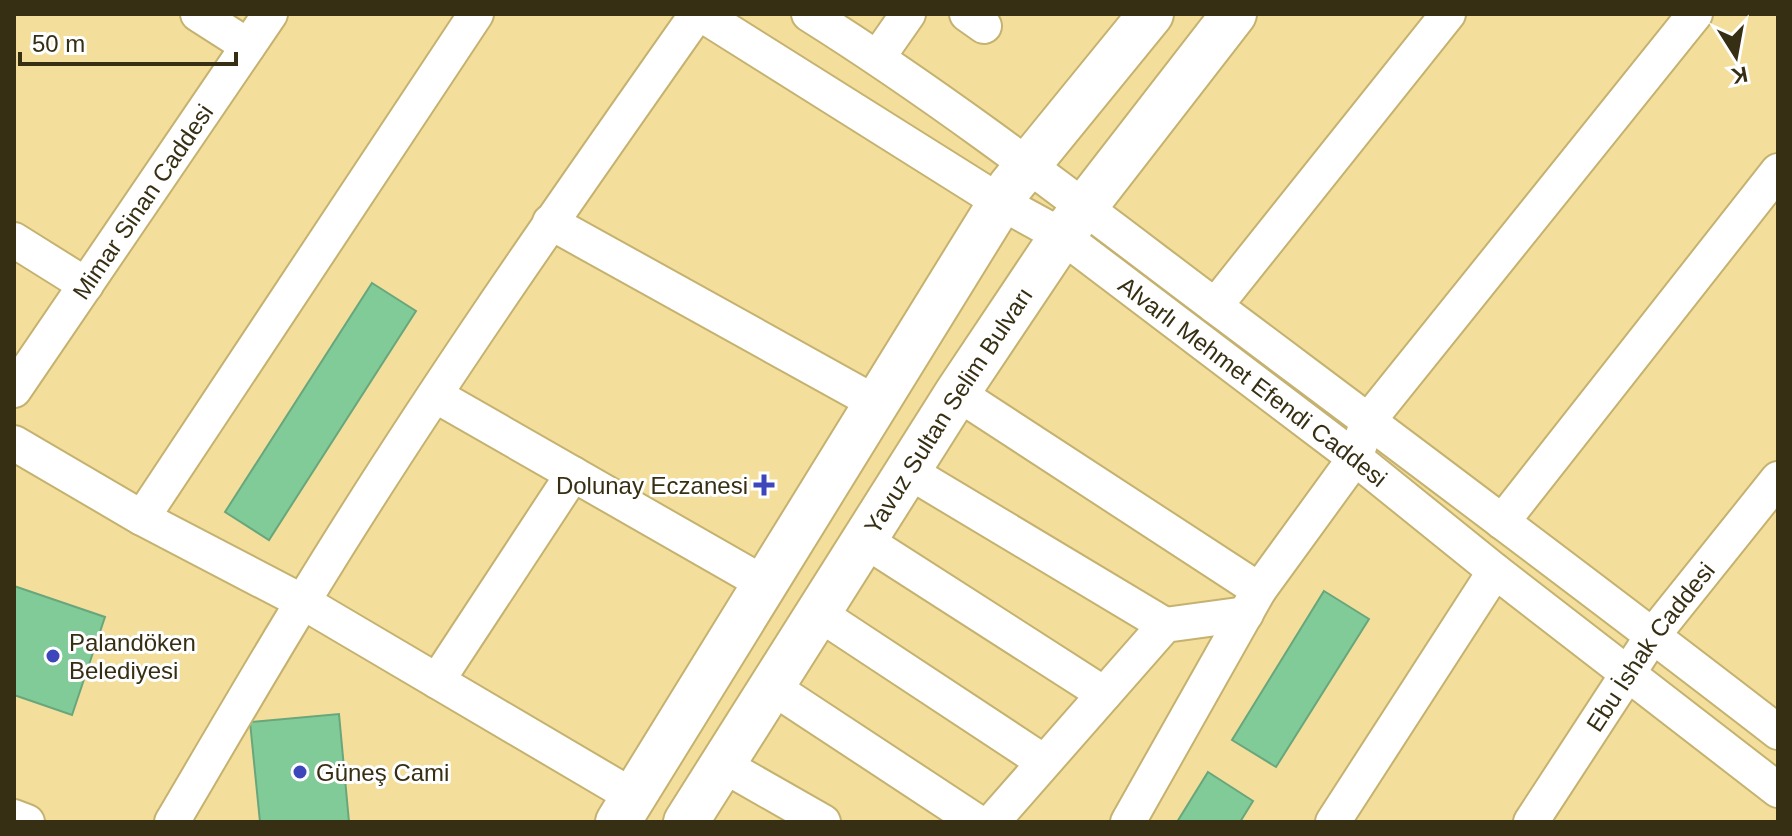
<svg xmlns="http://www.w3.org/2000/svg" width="1792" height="836" viewBox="0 0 1792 836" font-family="Arial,sans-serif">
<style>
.building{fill:#80cb98;stroke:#69a67c;stroke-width:2}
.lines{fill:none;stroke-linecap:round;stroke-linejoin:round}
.minor-casing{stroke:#c5b270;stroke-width:38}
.major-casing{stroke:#c5b270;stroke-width:48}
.minor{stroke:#fff;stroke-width:34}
.major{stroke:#fff;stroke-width:44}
.poi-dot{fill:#3d46ba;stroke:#fff;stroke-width:3}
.labels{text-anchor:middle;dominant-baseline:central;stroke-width:6;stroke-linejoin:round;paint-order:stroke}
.street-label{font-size:24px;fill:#372f13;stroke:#fff}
.poi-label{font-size:24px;fill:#372f13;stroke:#fff;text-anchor:start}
</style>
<rect width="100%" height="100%" fill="#f3df9b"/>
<!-- building -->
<path class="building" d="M372,283L416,311L269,540L225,512Z
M14,586L105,617L72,715L14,695Z
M1324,591L1369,619L1276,767L1232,740Z
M339,714L349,822H260L250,722Z
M1208,772L1253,801L1240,822H1177Z"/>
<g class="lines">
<!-- minor casing -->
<g class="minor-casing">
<g id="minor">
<path d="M198,14L248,46"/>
<path id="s1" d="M701,14L1000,202L1062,236L1355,458L1495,571L1778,790"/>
<path d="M809,14C954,105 1090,212 1227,315C1411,453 1596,591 1778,732"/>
<path d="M967,14L984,26"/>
<path d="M878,57L908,14"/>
<path d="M550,222L876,403"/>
<path d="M14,240L86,285"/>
<path d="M1215,306L1448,14"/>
<path id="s2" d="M14,390L270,14"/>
<path d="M957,393L1259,590"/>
<path d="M435,395L765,584"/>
<path d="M14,443L142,518L303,602L634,797"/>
<path d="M908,471L1165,625"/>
<path d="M142,518L476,14"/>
<path d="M1502,522L1778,171"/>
<path d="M864,540L1104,694"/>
<path d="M818,613L1044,762"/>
<path d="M437,681L573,474"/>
<path d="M772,687L977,822"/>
<path d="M723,765L823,822"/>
<path d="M14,817L27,822"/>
<path d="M172,822C215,749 258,675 302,603C425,401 561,207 697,14"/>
<path d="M992,822L1165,625L1246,614"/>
<path d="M1128,822L1259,590L1355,458L1368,421L1695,14"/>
<path d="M1333,822L1495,571"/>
<path id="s3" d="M1531,822L1653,635L1778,479"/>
</g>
</g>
<!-- major casing -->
<g class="major-casing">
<g id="major">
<path d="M618,822L1010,187L1151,14"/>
<path id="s4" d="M686,822L957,393L1062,236L1234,14"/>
</g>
</g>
<!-- minor -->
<use href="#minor" class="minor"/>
<!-- major -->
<use href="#major" class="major"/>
</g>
<!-- markers -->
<g class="poi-dot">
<path d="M760 473h8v8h8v8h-8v8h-8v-8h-8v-8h8z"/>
<circle cx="53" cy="656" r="8"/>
<circle cx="300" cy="772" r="8"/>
</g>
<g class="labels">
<!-- street labels -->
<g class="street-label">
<text stroke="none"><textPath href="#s2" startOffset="228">Mimar Sinan Caddesi</textPath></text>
<text stroke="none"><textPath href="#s1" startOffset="664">Alvarlı Mehmet Efendi Caddesi</textPath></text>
<text stroke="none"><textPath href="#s4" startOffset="488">Yavuz Sultan Selim Bulvarı</textPath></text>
<text stroke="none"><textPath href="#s3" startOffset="212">Ebu İshak Caddesi</textPath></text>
</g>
<!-- poi labels -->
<g class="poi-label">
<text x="748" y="485" text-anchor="end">Dolunay Eczanesi</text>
<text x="69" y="642">Palandöken<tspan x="69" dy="28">Belediyesi</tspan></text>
<text x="316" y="772">Güneş Cami</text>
</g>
</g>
<!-- border -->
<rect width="1792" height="836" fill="none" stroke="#372f13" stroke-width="32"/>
<!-- north arrow -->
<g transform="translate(1736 56) rotate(169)" stroke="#ffffff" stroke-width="6" paint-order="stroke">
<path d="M0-6L14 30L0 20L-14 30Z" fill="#372f13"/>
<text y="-12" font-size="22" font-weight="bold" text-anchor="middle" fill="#372f13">K</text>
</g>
<!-- scale -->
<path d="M20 52v12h216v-12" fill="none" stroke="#372f13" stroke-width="4"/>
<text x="32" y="52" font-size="24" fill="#372f13" stroke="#ffffff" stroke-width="6" paint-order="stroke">50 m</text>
</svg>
